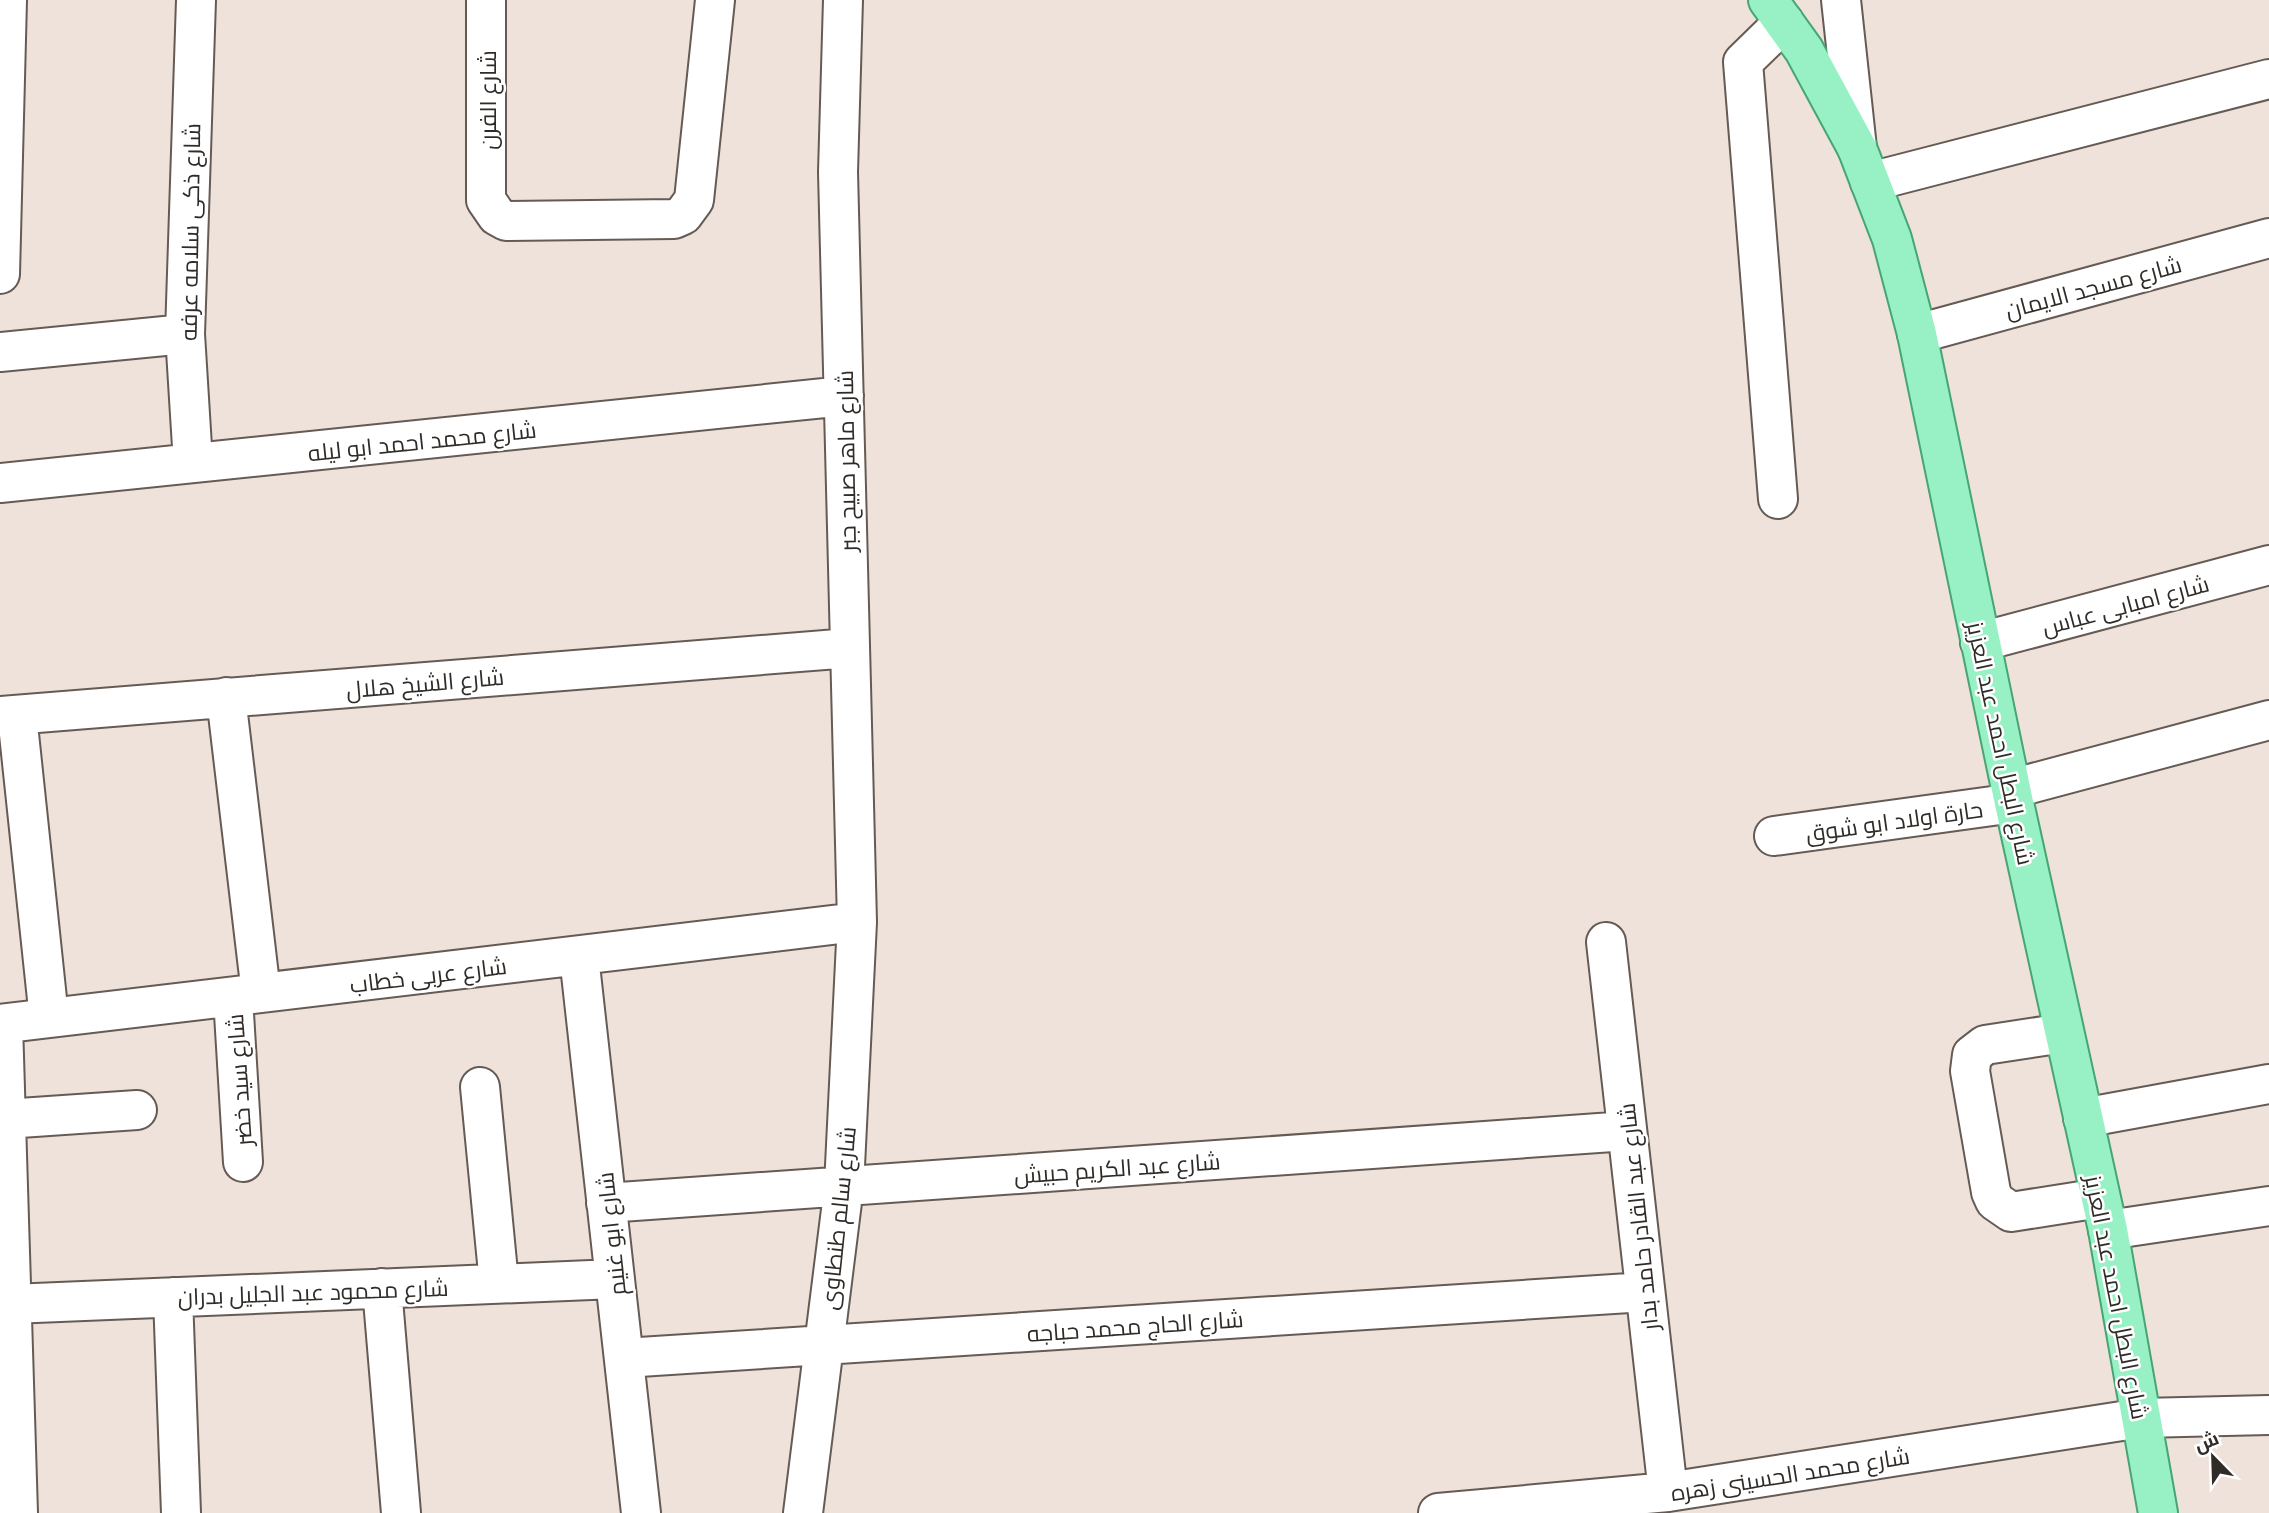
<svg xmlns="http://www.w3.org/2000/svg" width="2269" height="1513" viewBox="0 0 2269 1513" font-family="'Playfair Display',Cairo,serif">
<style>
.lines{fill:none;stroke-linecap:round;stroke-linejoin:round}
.minor-casing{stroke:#655b54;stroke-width:42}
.major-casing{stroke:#47a574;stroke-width:42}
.minor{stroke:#fff;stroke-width:38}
.major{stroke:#98f1c4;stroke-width:38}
.labels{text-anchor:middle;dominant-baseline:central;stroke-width:5;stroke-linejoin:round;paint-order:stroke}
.street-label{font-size:23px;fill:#2f2b28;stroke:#fff}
</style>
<rect width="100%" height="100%" fill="#eee2da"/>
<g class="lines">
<!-- minor casing -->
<g class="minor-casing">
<path id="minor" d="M486,0V200L497,216L506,221L674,219L683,215L694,200L715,0
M1841,0L1857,148
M1870,182L2269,79
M0,274L7,0
M1917,334L2269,238
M0,352L185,334
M193,463L185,334L196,0
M0,483L844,396
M1778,499L1743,62L1784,22
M1980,642L2269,565
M226,697L261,993
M17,715L49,1018
M0,716L850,648
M2011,789L2269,720
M1774,836L2014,803
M1606,942L1668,1492
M579,956L641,1513
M233,997L243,1162
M0,1024L857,922
M3,1024L18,1513
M2064,1033L1985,1045L1972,1055L1970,1071L1991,1192L1995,1201L2011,1212L2100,1198
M480,1087L499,1283
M2083,1118L2269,1084
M5,1119L137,1110
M606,1203L1627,1131
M2108,1230L2269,1206
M382,1288L401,1513
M173,1297L181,1513
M11,1304L615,1279
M624,1358L1645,1292
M803,1513L844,1186L857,922L838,172L843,0
M1438,1513L1668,1492L2141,1418L2269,1415"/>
</g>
<!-- major casing -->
<g class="major-casing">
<path id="major" d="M1768,0L1804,50L1857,148L1892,239L1917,334L2014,803L2108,1230L2158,1513"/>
</g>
<!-- minor -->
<use href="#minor" class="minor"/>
<!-- major -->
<use href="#major" class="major"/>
</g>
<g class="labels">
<!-- street labels -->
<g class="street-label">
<text transform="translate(486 100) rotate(-90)">شارع الفرن</text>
<text transform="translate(189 232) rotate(-89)">شارع ذكى سلامه عرفه</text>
<text transform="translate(2093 286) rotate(-15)">شارع مسجد الايمان</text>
<text transform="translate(422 440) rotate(-6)">شارع محمد احمد ابو ليله</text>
<text transform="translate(845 461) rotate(-91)">شارع ماهر صبيح جبر</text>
<text transform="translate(2125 604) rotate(-15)">شارع امبابى عباس</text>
<text transform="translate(425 682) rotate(-5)">شارع الشيخ هلال</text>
<text transform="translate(2002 743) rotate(78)">شارع البطل احمد عبد العزيز</text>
<text transform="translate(1894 820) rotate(-8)">حارة اولاد ابو شوق</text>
<text transform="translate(428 974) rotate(-7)">شارع عربى خطاب</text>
<text transform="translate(238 1080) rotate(-94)">شارع سيد خضر</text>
<text transform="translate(1117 1167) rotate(-4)">شارع عبد الكريم حبيش</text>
<text transform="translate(1637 1217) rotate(-96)">شارع عبد القادر حامد بدار</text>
<text transform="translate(837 1218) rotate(-84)">شارع سالم طنطاوى</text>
<text transform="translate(610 1234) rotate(-96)">شارع ابو غنيم</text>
<text transform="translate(313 1291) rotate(-2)">شارع محمود عبد الجليل بدران</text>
<text transform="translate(2118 1297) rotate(79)">شارع البطل احمد عبد العزيز</text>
<text transform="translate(1135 1325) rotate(-4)">شارع الحاج محمد حباجه</text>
<text transform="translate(1790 1473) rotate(-9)">شارع محمد الحسينى زهره</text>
</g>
</g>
<!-- north arrow -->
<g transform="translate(2213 1457) rotate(337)" stroke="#ffffff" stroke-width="5" paint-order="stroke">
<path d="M0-5L12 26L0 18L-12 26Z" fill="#2f2b28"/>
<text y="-10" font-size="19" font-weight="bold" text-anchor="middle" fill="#2f2b28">ش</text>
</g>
</svg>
